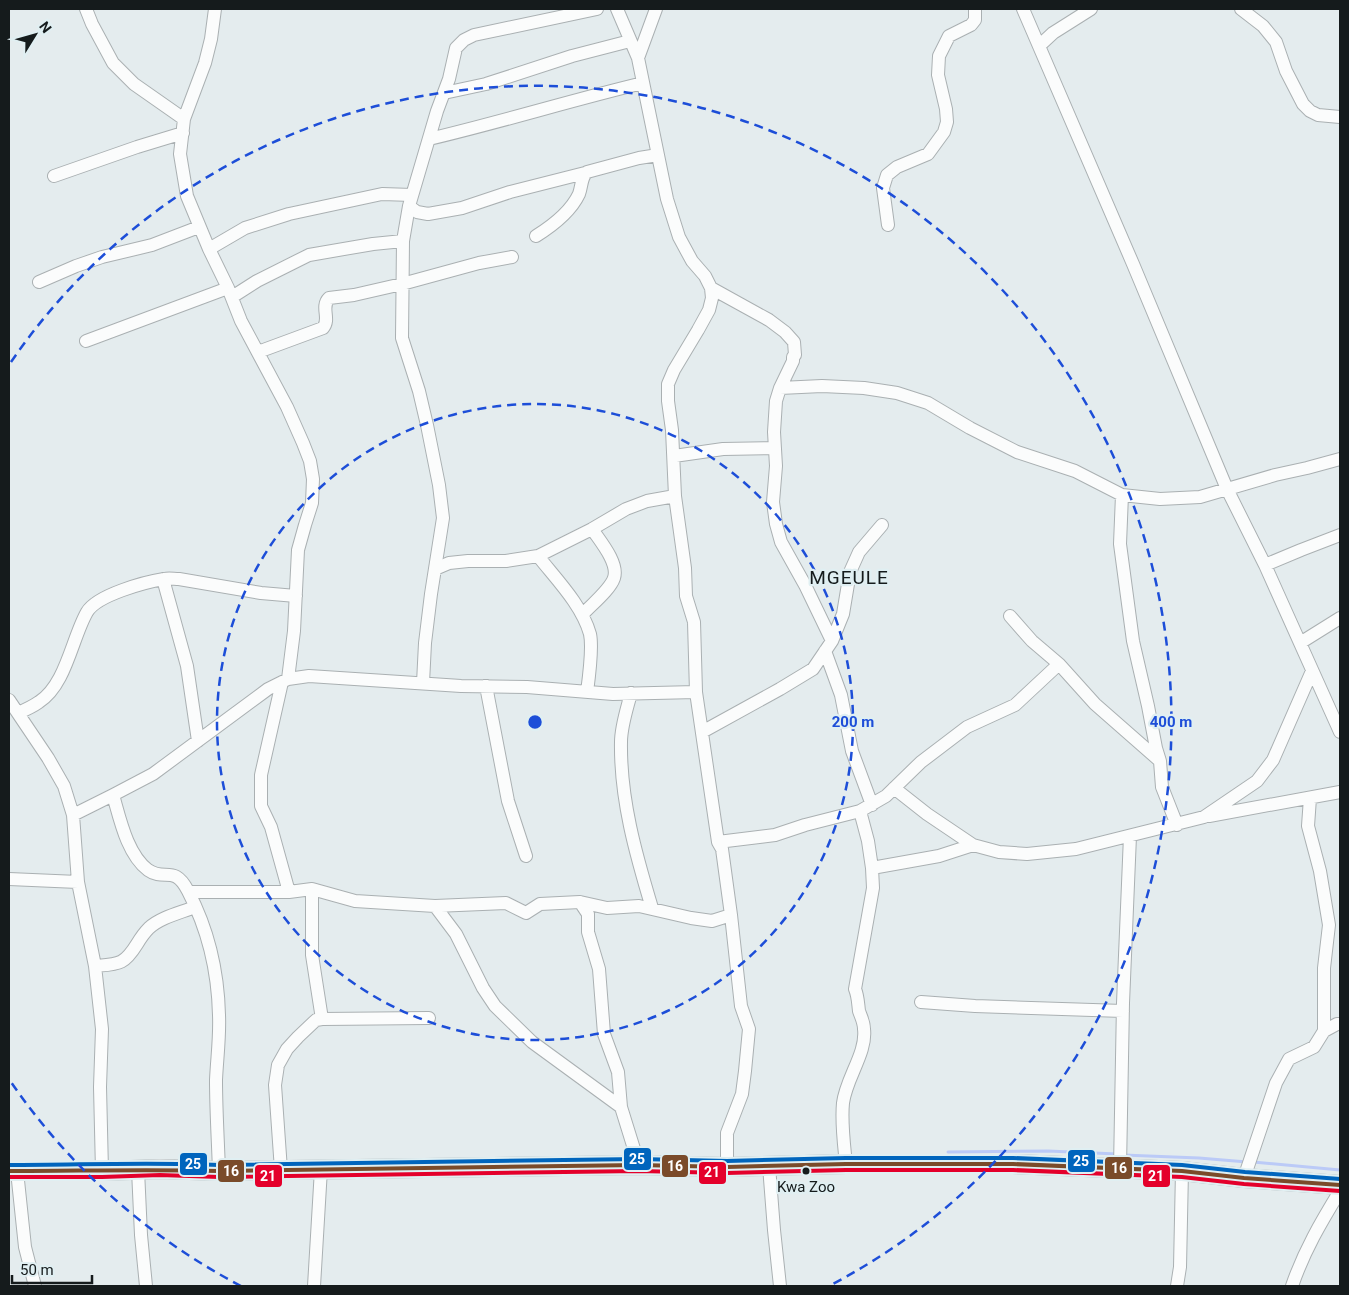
<svg xmlns="http://www.w3.org/2000/svg" width="1349" height="1295" viewBox="0 0 1349 1295" font-family="Roboto,sans-serif">
<style>
.lines{fill:none;stroke-linecap:round;stroke-linejoin:round}
.stream{stroke:#bbcaf7;stroke-width:3}
.street-casing{stroke:#aab0b2;stroke-width:14}
.primary-casing{stroke:#aab0b2;stroke-width:20}
.street{stroke:#fbfcfc;stroke-width:12}
.primary{stroke:#fbfcfc;stroke-width:19}
.bus-1-casing{stroke:#e0eff2;stroke-width:8}
.bus-2-casing{stroke:#e0eff2;stroke-width:8}
.bus-3-casing{stroke:#e0eff2;stroke-width:8}
.bus-1{stroke:#7a4b2a;stroke-width:4}
.bus-2{stroke:#e4002b;stroke-width:4}
.bus-3{stroke:#0065bd;stroke-width:4}
.ring{fill:none;stroke:#1d4ed8;stroke-width:2.5;stroke-dasharray:9 6}
.bus-dot{fill:#151b1c;stroke:#e0eff2;stroke-width:2}
.labels{text-anchor:middle;dominant-baseline:central;stroke-width:4.5;stroke-linejoin:round;paint-order:stroke}
.bus-label{font-size:15px;fill:#151b1c;stroke:#e0eff2}
.quarter-label{font-size:19px;letter-spacing:1px;fill:#151b1c;stroke:#e0eff2}
.centre{fill:#1d4ed8;stroke:#e0eff2;stroke-width:2.5}
.ring-label{font-size:15px;text-anchor:middle;font-weight:bold;fill:#1d4ed8;stroke:#e0eff2;stroke-width:4.5;stroke-linejoin:round;paint-order:stroke}
.line-badge{stroke:#e0eff2;stroke-width:2}
.badge-label{font-size:14px;text-anchor:middle;font-weight:bold;fill:#fff}
</style>
<rect width="100%" height="100%" fill="#e4ecee"/>
<g class="lines">
<!-- stream -->
<path class="stream" d="M948,1152L1048,1151L1117,1154
M1123,1155L1199,1158L1247,1162
M1253,1162L1340,1170"/>
<!-- street casing -->
<g class="street-casing">
<path id="street" d="M86,9L92,24L113,63L134,84L184,119
M215,9L211,39L205,63L184,119L180,154L187,196L209,249L228,288L241,321L287,407L303,443L310,461L313,479L312,503L305,525L298,550L294,631L288,679
M617,9L638,58L667,199L679,237L692,261L705,276L711,288L712,298L709,310L698,330L674,370L668,384V401L672,430L675,496L685,568L686,596L694,622L696,692L718,842L722,849L731,915L741,1006L749,1029L745,1071L742,1094L727,1133V1167
M1023,9L1133,264L1227,489L1265,565L1340,732
M1241,9L1263,26L1276,42L1286,71L1303,104L1310,111L1318,115L1340,117
M1039,46L1053,33L1091,9
M638,58L656,9
M444,93L486,84L572,56L630,41
M429,139C501,122 572,100 643,83
M54,176L137,147L183,133
M409,206L417,212L428,214L462,208L510,192L585,173
M888,225L883,188L887,175L897,167L928,154L944,132L947,122L946,109L938,75L939,56L949,36L971,25L975,20V9
M536,236C552,226 571,211 579,194C582,186 581,177 587,172L639,158L658,155
M209,249L245,228L289,214L382,194L412,195
M39,282L76,266L102,257L152,245L199,227
M711,288L769,320L785,332L794,342L795,355L793,357V361L780,388L776,401L774,432L776,466L773,502L776,524L781,542L805,585L832,641
M232,297L257,281L309,255L373,244L403,241
M86,341L228,288
M258,352L323,328C331,319 320,307 329,298L354,295L402,284L479,263L512,257
M780,388L822,386L864,388L897,393L928,403L970,428L1017,452L1075,471L1122,495L1160,499L1200,497L1275,475L1307,468L1340,459
M674,456L723,449L775,448
M1122,495L1120,544L1133,641L1148,706L1156,748L1160,761L1162,787L1177,825
M538,556C556,579 582,605 590,634C593,648 589,677 587,692
M1265,565L1301,550L1340,535
M435,569L449,563L468,561H506L538,556L592,529L626,509L647,501L675,496
M163,579L187,666L198,741
M583,614C591,605 610,590 614,578C619,563 600,541 592,529
M1010,616L1032,641L1059,664L1095,704L1160,761
M1300,643L1340,618
M825,651L841,695L852,751L872,805
M282,682L261,775V806L271,827L289,892
M423,683L425,643L431,594L443,518L439,485L427,425L419,391L402,338L403,241L409,206L437,111L449,79L456,48L464,40L474,35L597,9
M486,686L508,801L526,856
M631,693C627,709 621,726 621,742C620,799 636,855 652,908
M9,700L48,758L64,786L73,815L78,882L95,966L102,1029L100,1087L102,1171
M18,713C25,710 32,707 39,702C66,685 72,638 87,612C97,595 145,582 164,579C169,578 174,579 179,579L261,593L296,596
M702,732L780,689L813,669L832,641L843,614L850,572L859,552L882,525
M894,788L927,814L973,845L999,852L1027,854L1076,849L1204,817L1257,781L1273,760L1312,671
M113,795C120,819 127,854 148,870C165,882 174,864 188,891C208,929 218,973 219,1015C220,1037 217,1058 216,1080C216,1110 218,1141 219,1171
M1310,798L1308,826L1320,871L1329,925L1324,968V1031
M73,815L113,795L153,774L268,689L288,679L309,676L461,686L527,687L613,694L696,692
M1209,816L1340,792
M718,842L775,835L805,825L860,811L886,796L921,762L967,727L1015,705L1059,664
M872,868L939,856L973,845
M9,879L78,882
M312,889V955L322,1019
M189,892H289L312,889L355,901L435,906L506,903L526,913L540,904L580,902L607,908L639,906L691,918L712,921L731,915
M580,902L588,914V932L599,969L604,1034L618,1072L621,1107L639,1165
M435,906L456,934L483,988L495,1006L532,1042L621,1107
M95,966C119,964 124,965 137,944C140,939 144,933 149,928C161,917 180,913 195,907
M921,1002L975,1006L1123,1011
M846,1164C844,1144 841,1123 843,1103C846,1078 867,1053 864,1029C864,1022 861,1017 859,1011C858,1003 858,996 855,989L873,888L872,868L868,841L860,811
M769,1166L774,1230L780,1286
M1120,1168L1123,1003L1130,836
M138,1170L141,1235L146,1286
M281,1170L275,1085L278,1065L287,1049L298,1037L316,1020L322,1019L429,1018
M17,1171L25,1247L35,1286
M1244,1178L1276,1083L1289,1059L1314,1047L1324,1031L1337,1024H1340
M314,1286L321,1169
M1177,1286L1180,1267L1182,1171
M1292,1286C1304,1251 1321,1222 1340,1191"/>
</g>
<!-- primary casing -->
<g class="primary-casing">
<path id="primary" d="M9,1171H102L160,1169L219,1171L639,1165L727,1167L846,1164H1013L1182,1171L1244,1178L1340,1185"/>
</g>
<!-- street -->
<use href="#street" class="street"/>
<!-- primary -->
<use href="#primary" class="primary"/>
<!-- bus-1 casing -->
<g class="bus-1-casing">
<path id="bus-1" d="M9,1171C79,1171 149,1169 219,1171L639,1165L727,1167L846,1164H1013L1182,1171L1244,1178L1340,1185"/>
</g>
<!-- bus-2 casing -->
<g class="bus-2-casing">
<path id="bus-2" d="M9,1177H102L160,1175L219,1177L639,1171L727,1173L846,1170H1013L1182,1177L1244,1184L1340,1191"/>
</g>
<!-- bus-3 casing -->
<g class="bus-3-casing">
<path id="bus-3" d="M9,1165C79,1165 149,1162 219,1165L639,1159L727,1161L846,1158H1013L1182,1165L1245,1172L1340,1179"/>
</g>
<!-- bus-1 -->
<use href="#bus-1" class="bus-1"/>
<!-- bus-2 -->
<use href="#bus-2" class="bus-2"/>
<!-- bus-3 -->
<use href="#bus-3" class="bus-3"/>
</g>
<!-- distance rings -->
<g class="ring">
<circle cx="535" cy="722" r="318"/>
<path d="M241 1286A636 636 0 0 1 11 1082M11 362A636 636 0 1 1 829 1286"/>
</g>
<!-- markers -->
<circle class="bus-dot" cx="806" cy="1171" r="4.5"/>
<g class="labels">
<!-- bus labels -->
<g class="bus-label">
<text x="806" y="1187">Kwa Zoo</text>
</g>
<!-- quarter labels -->
<g class="quarter-label">
<text x="849" y="577">MGEULE</text>
</g>
</g>
<circle cx="535" cy="722" r="8" class="centre"/>
<g class="ring-label">
<text x="853" y="727">200 m</text>
<text x="1171" y="727">400 m</text>
</g>
<g class="line-badge">
<rect x="623" y="1147" width="29" height="24" rx="5" fill="#0065bd"/>
<rect x="1067" y="1149" width="29" height="24" rx="5" fill="#0065bd"/>
<rect x="179" y="1152" width="29" height="24" rx="5" fill="#0065bd"/>
<rect x="661" y="1154" width="28" height="24" rx="5" fill="#7a4b2a"/>
<rect x="1104" y="1156" width="29" height="24" rx="5" fill="#7a4b2a"/>
<rect x="217" y="1159" width="28" height="24" rx="5" fill="#7a4b2a"/>
<rect x="698" y="1161" width="29" height="24" rx="5" fill="#e4002b"/>
<rect x="1142" y="1164" width="29" height="24" rx="5" fill="#e4002b"/>
<rect x="254" y="1164" width="29" height="24" rx="5" fill="#e4002b"/>
</g>
<g class="badge-label">
<text x="637" y="1164">25</text>
<text x="1081" y="1166">25</text>
<text x="193" y="1169">25</text>
<text x="675" y="1171">16</text>
<text x="1119" y="1173">16</text>
<text x="231" y="1176">16</text>
<text x="712" y="1177">21</text>
<text x="1156" y="1181">21</text>
<text x="268" y="1181">21</text>
</g>
<!-- border -->
<rect width="1349" height="1295" fill="none" stroke="#151b1c" stroke-width="20"/>
<!-- north arrow -->
<g transform="translate(35 35) rotate(53)" stroke="#e0eff2" stroke-width="4" paint-order="stroke">
<path d="M0-4L9 19L0 12L-9 19Z" fill="#151b1c"/>
<text y="-8" font-size="14" font-weight="bold" text-anchor="middle" fill="#151b1c">N</text>
</g>
<!-- scale -->
<path d="M12 1275v8h80v-8" fill="none" stroke="#151b1c" stroke-width="2.5"/>
<text x="20" y="1275" font-size="15" fill="#151b1c" stroke="#e0eff2" stroke-width="4" paint-order="stroke">50 m</text>
</svg>
